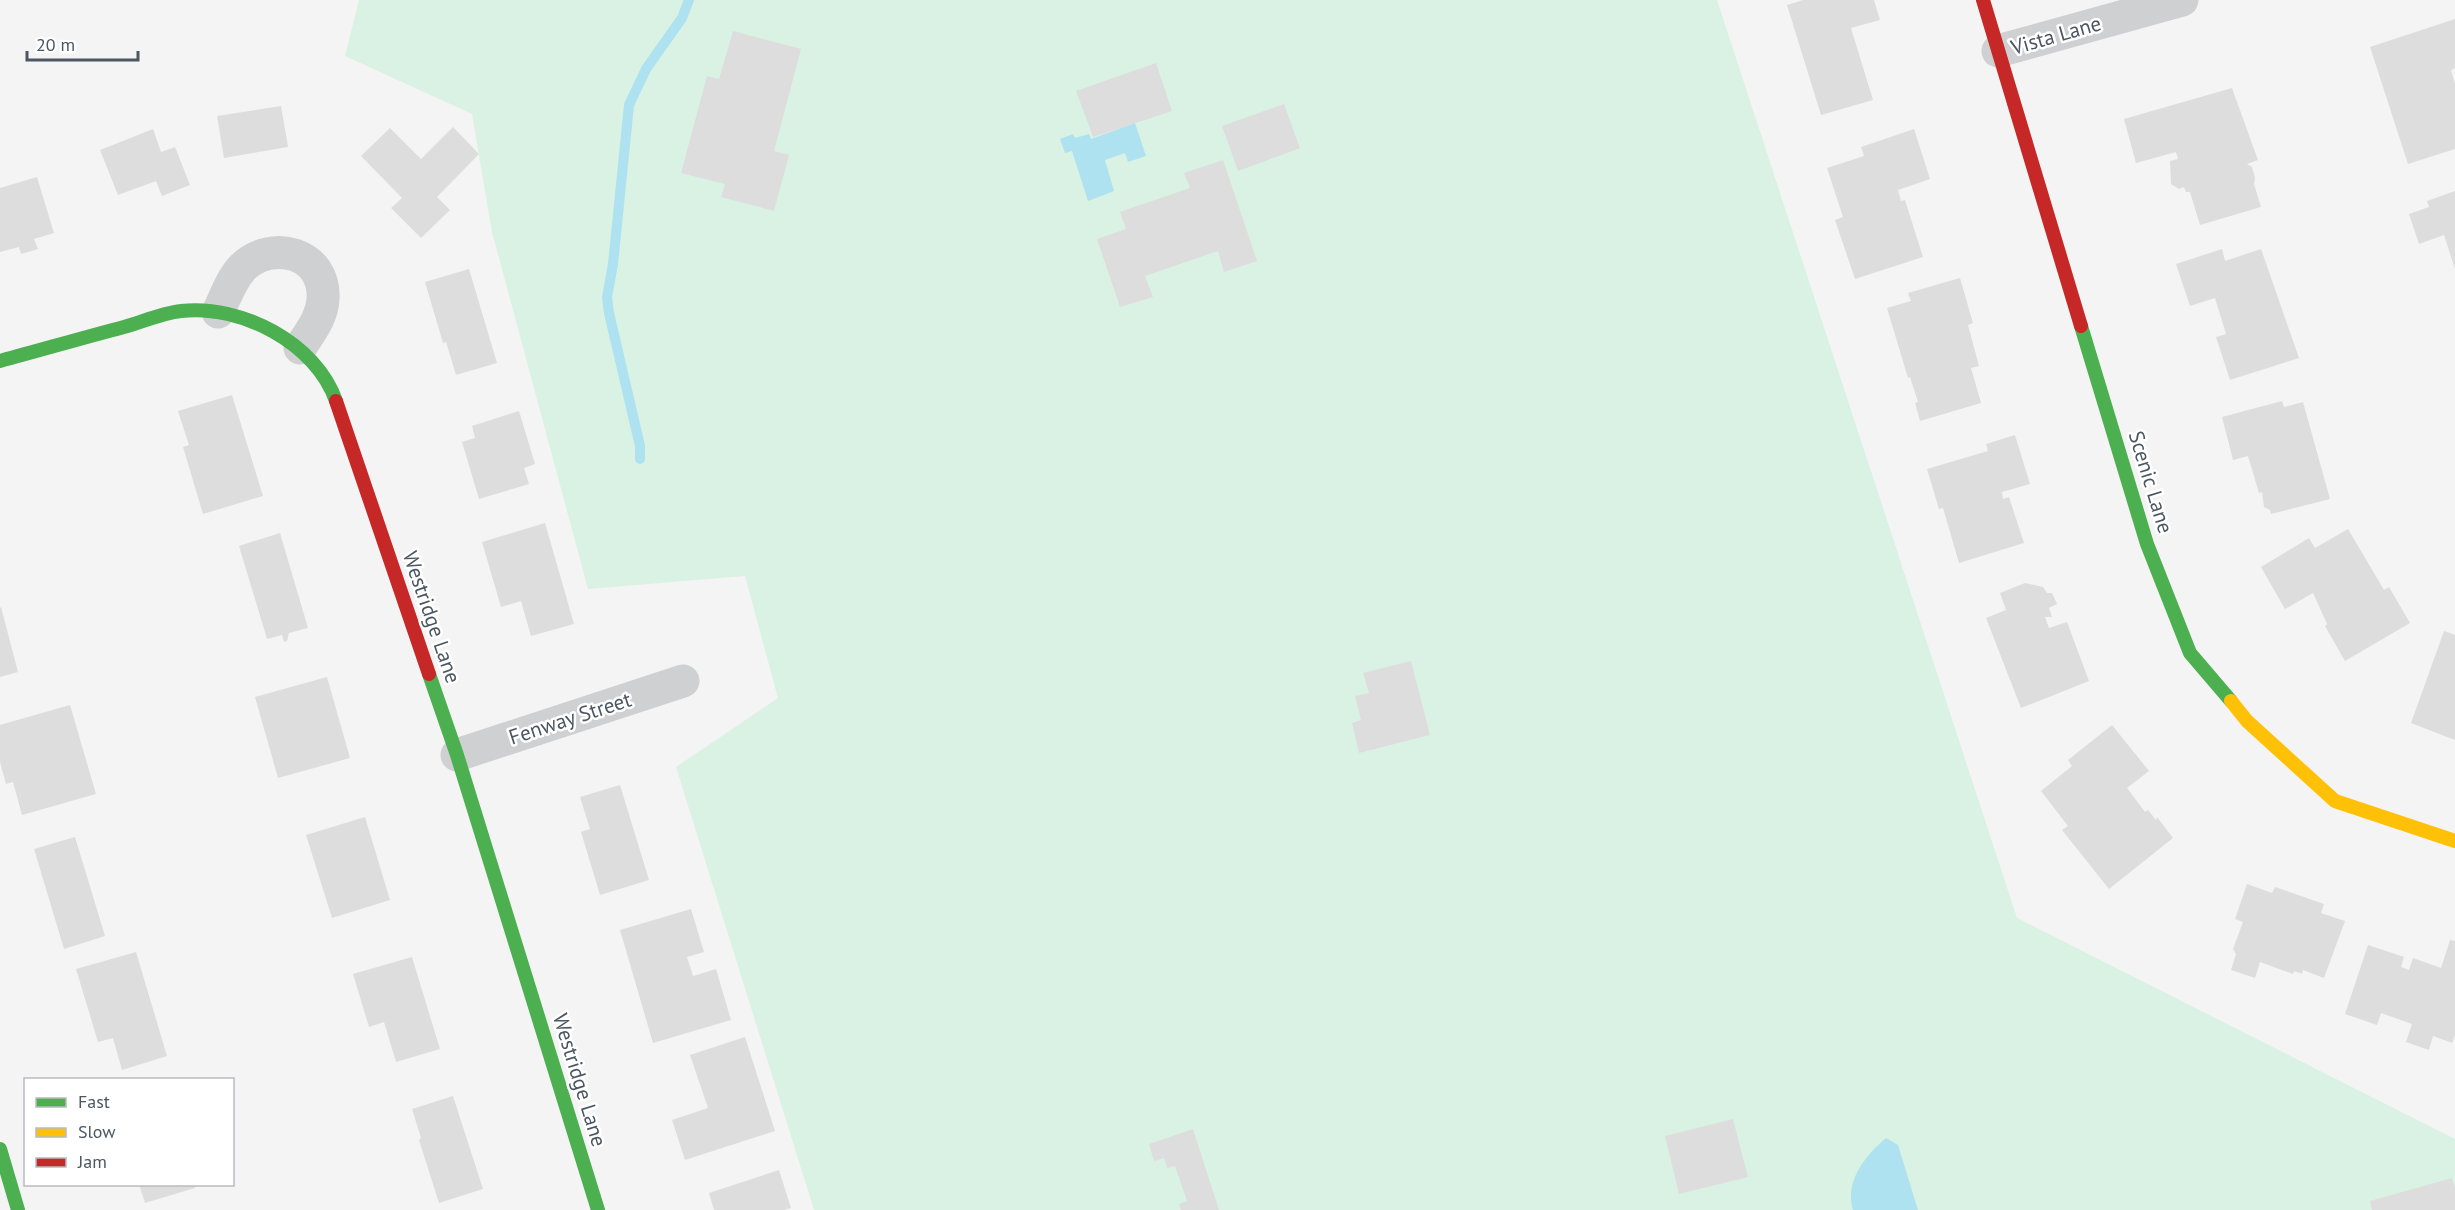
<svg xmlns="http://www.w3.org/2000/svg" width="2455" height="1210" viewBox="0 0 2455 1210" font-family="'PT Sans',sans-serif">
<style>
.green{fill:#d9f2e3}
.water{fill:#aee2f0}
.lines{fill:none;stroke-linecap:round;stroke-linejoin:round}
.stream{stroke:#aee2f0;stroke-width:10}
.building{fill:#ddddde}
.street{stroke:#ced0d2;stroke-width:33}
.fast{stroke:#4caf50;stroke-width:14}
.slow{stroke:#ffc107;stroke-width:14}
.jam{stroke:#c62828;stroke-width:14}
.labels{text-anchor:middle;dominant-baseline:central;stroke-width:5;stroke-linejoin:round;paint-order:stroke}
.street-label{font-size:21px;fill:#4a5661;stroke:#fff}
</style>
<rect width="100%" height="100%" fill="#f4f4f4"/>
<!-- green -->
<path class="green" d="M359,0H1717L2017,918L2455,1139V1210H814L676,767L778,698L745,576L588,589L492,232L472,114L345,56Z"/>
<!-- water -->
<path class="water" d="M1135,123L1146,156L1128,162L1125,153L1105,160L1114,191L1088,201L1072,151L1065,153L1060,139L1073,134L1075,138L1089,134L1091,139Z
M1886,1138L1898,1145L1918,1210H1853C1844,1181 1866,1155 1886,1138Z"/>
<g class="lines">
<!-- stream -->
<path class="stream" d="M640,459V446L609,313L607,297L613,264L629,105L646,69L682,18L689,0"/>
</g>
<!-- building -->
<path class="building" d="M1803,0H1874L1880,20L1851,28L1873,100L1821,115L1787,5Z
M2455,19V68L2451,70L2455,84V149L2408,164L2370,47Z
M733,31L801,49L774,151L789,155L774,211L721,197L725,184L681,173L707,76L719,79Z
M1156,63L1172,111L1093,137L1076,91Z
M2232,88L2258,160L2247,164L2252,167L2255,178L2254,184L2261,207L2200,225L2190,192H2186L2184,187L2179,189L2171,184L2170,161L2178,159L2176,152L2136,163L2124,119Z
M1284,104L1300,148L1238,171L1222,126Z
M281,106L288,147L224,158L217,116Z
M453,127L479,154L437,197L450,210L421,238L391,208L402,198L361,156L390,128L421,159Z
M153,129L161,152L175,147L190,185L162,196L156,181L118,195L100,150Z
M1914,129L1930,179L1898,190L1901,201L1905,200L1923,257L1855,279L1835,220L1843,217L1827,168L1864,156L1861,147Z
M1223,160L1257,261L1224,272L1218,251L1145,276L1153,297L1120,307L1097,239L1126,229L1120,212L1190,188L1184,173Z
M37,177L54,233L34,239L38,249L21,254L19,247L0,252V188Z
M2455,191V269L2444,235L2419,244L2409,214L2429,207L2427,201Z
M2222,249L2225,261L2261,249L2299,358L2230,380L2216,337L2226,334L2215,298L2190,306L2176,264Z
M469,269L497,363L456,375L446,342L443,343L425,282Z
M1960,278L1973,323L1968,325L1979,366L1971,368L1981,403L1920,421L1915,403L1918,402L1910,377L1908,378L1887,308L1911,301L1908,293Z
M232,395L263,496L203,514L183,447L189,445L178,411Z
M2282,401L2284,407L2303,402L2330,499L2271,514L2270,510L2264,507L2262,492L2259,493L2248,456L2233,460L2222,417Z
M519,411L535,464L524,468L529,484L479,499L462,442L475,438L472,426Z
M2015,435L2030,484L2002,492L2003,499L2009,497L2024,543L1959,563L1943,508L1939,509L1927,469L1988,451L1986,444Z
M545,523L574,624L531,636L521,601L501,607L482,542Z
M2348,529L2384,590L2389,587L2410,623L2345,661L2325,626L2327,624L2313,593L2285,609L2261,567L2309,538L2315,548Z
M280,533L308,628L289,633L287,641L284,642L282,635L267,639L239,546Z
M2025,583L2043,587L2047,593H2052L2057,604L2049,608L2052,617H2045L2049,628L2067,622L2089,681L2021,708L1986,618L2006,610L2000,593Z
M1,607L18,672L0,677V608Z
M2444,631L2455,635V740L2411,723Z
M1411,661L1430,735L1359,753L1352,723L1361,720L1355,696L1369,693L1363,673Z
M327,677L350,758L278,778L255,697Z
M70,705L96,794L22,815L13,782L6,784L0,762V725Z
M2112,725L2149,771L2127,788L2145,812L2148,810L2156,820L2157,817L2173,838L2109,889L2062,830L2068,826L2041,791L2072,766L2068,760Z
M620,785L649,880L600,895L581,832L590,829L580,797Z
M365,817L390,900L332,918L306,835Z
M75,837L105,936L64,949L34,849Z
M2247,884L2272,893L2275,887L2324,904L2321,913L2345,921L2324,978L2303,970L2302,974L2294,971L2293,974L2260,962L2255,978L2231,970L2236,954L2233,949L2243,922L2235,919Z
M691,909L704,952L687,957L693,976L716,969L731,1020L653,1043L620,930Z
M2450,940L2455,941V1035L2452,1043L2433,1036L2429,1050L2406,1042L2412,1024L2381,1013L2377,1025L2345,1014L2368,945L2404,957L2401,967L2409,970L2413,958L2441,968Z
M136,952L167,1056L122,1070L113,1038L98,1042L76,969Z
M412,957L440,1049L396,1062L384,1022L369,1027L353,974Z
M745,1037L775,1131L685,1160L672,1120L708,1108L690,1055Z
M453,1096L483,1189L439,1203L419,1140L421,1138L412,1109Z
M1733,1119L1748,1177L1679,1194L1665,1136Z
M1193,1129L1219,1210H1181L1179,1204L1187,1201L1175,1166L1167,1168L1164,1158L1154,1161L1149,1144Z
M779,1170L791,1208L784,1210H714L709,1193Z
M2452,1178L2455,1188V1210H2372L2370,1201Z
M139,1184H194L195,1188L145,1203Z"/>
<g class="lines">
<!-- street -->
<path class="street" d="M1998,51L2182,0
M218,312C225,298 231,280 242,268C272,238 326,253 323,299C322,318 310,332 300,348
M457,755L683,681"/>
<!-- fast -->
<path class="fast" d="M2081,326L2147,544L2190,653L2231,701
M0,361C41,350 82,338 124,327C142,322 162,313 181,311C241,304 316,343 336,401
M429,674L457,755L598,1210
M0,1149L18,1210"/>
<!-- slow -->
<path class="slow" d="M2231,701L2247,721L2335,801L2455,841"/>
<!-- jam -->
<path class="jam" d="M1983,0L2081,326
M336,401L429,674"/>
</g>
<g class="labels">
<!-- street labels -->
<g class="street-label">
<text transform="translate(2056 35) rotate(-16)">Vista Lane</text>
<text transform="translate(2151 482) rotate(73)">Scenic Lane</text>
<text transform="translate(432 617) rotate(71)">Westridge Lane</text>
<text transform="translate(570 718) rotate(-18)">Fenway Street</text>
<text transform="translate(580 1080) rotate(73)">Westridge Lane</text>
</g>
</g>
<!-- legend -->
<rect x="24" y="1078" width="210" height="108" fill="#ffffff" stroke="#b7bbc0" stroke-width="1.5"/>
<rect x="36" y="1098" width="30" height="9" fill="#4caf50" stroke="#b7bbc0" stroke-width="1.5"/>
<text x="78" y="1108" font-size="18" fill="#4a5661">Fast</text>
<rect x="36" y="1128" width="30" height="9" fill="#ffc107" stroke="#b7bbc0" stroke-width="1.5"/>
<text x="78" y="1138" font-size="18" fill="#4a5661">Slow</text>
<rect x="36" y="1158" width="30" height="9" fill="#c62828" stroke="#b7bbc0" stroke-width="1.5"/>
<text x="78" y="1168" font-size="18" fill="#4a5661">Jam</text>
<!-- scale -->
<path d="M27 51v9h111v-9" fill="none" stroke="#4a5661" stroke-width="3"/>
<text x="36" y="51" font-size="18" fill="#4a5661" stroke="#ffffff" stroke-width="4.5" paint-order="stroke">20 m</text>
</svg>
